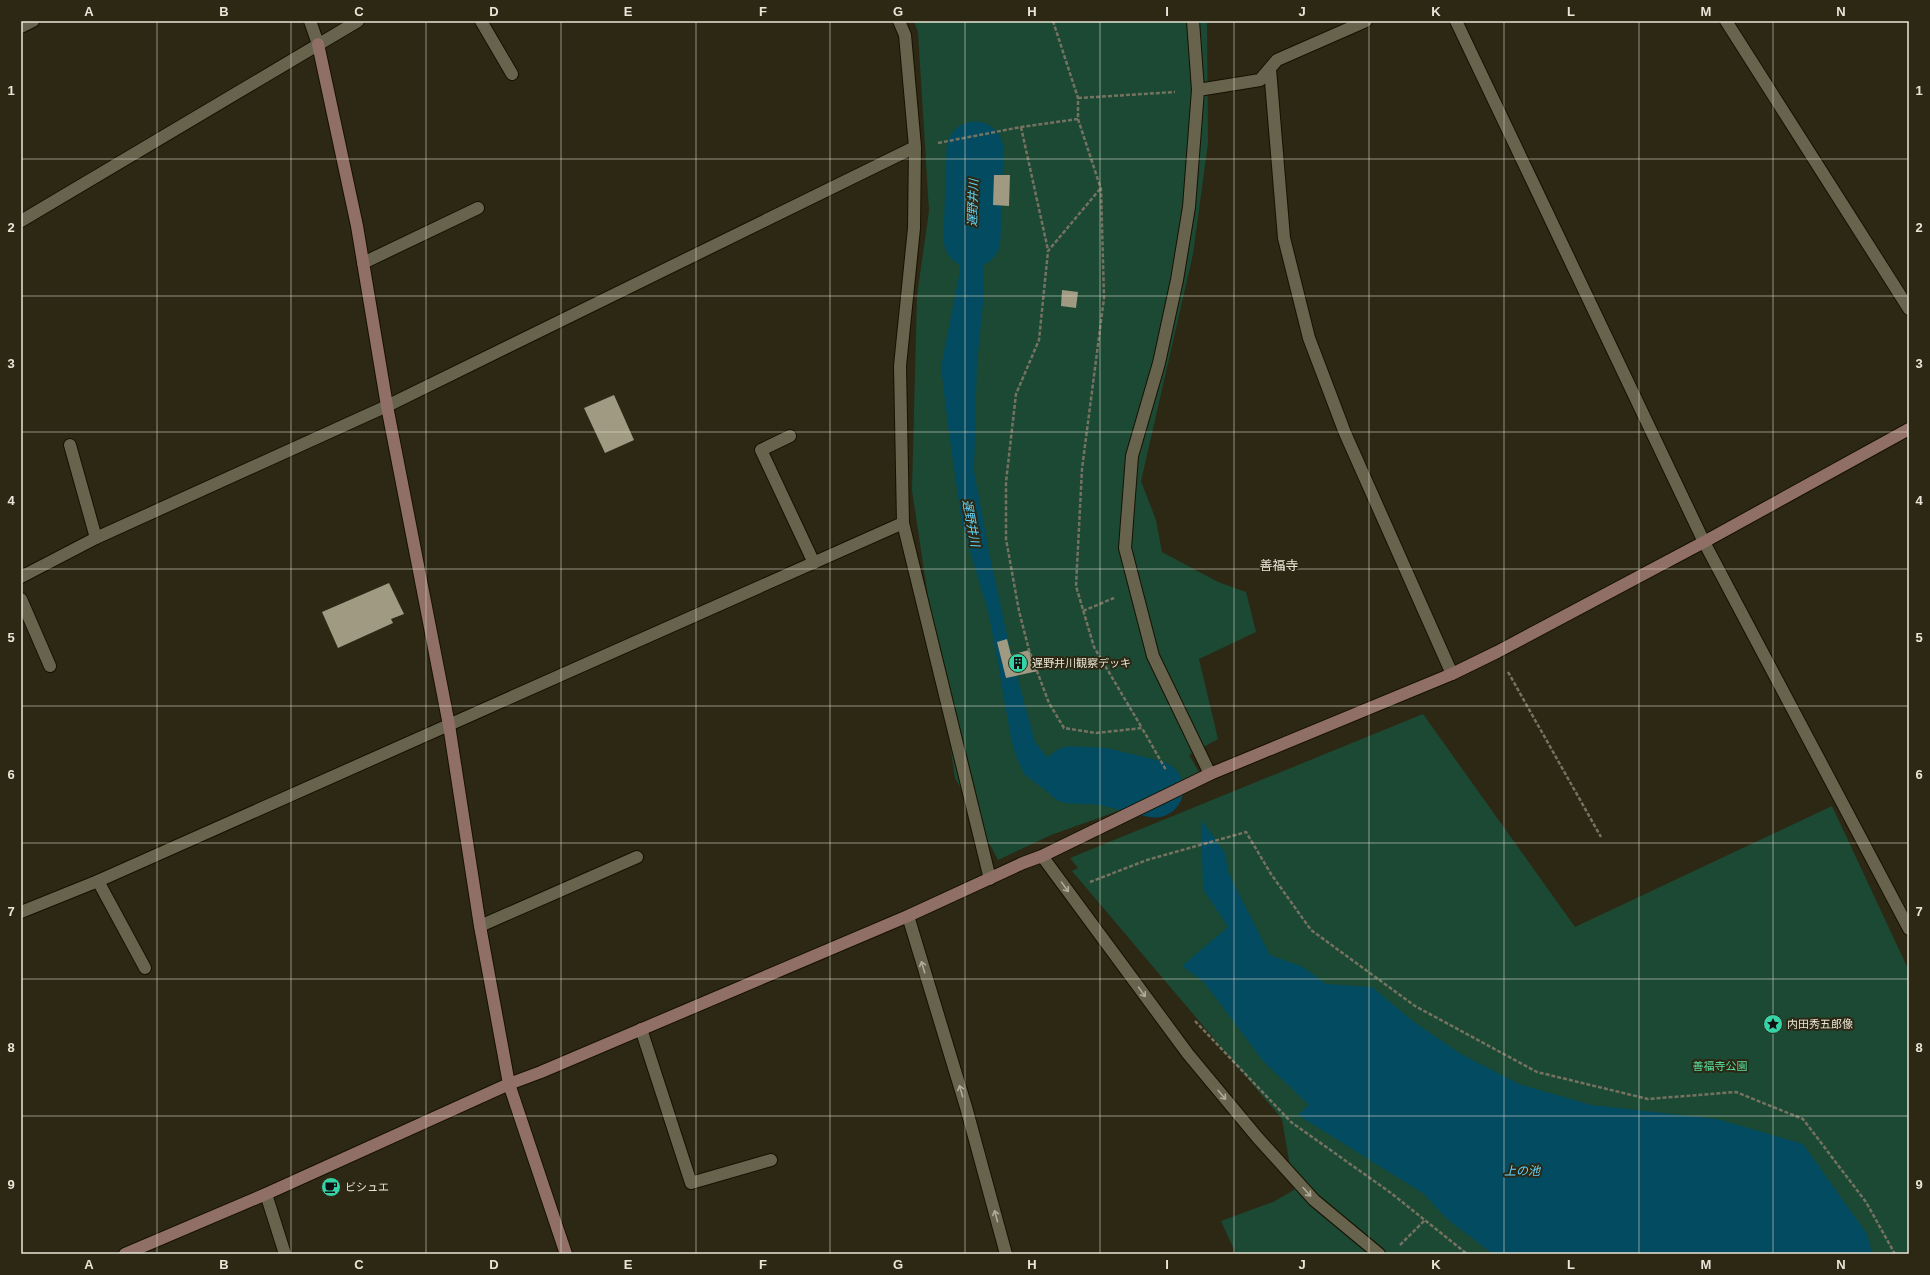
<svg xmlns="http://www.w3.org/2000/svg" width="1930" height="1275" viewBox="0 0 1930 1275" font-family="Helvetica,'Noto Sans JP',sans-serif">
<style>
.green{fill:#1b4934}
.water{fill:#034b60}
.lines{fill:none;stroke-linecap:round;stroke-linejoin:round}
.river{stroke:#034b60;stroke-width:57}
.building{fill:#a09a82}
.lane-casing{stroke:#161101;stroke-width:14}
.street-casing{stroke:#161101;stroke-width:14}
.secondary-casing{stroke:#161101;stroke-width:14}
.path{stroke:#767261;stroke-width:2.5;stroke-dasharray:4 2;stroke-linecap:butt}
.lane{stroke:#68634d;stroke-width:12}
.street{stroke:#68634d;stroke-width:12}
.secondary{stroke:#906f66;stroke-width:12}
.oneway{stroke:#afab9a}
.grid{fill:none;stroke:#e9e6d9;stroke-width:1;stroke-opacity:0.55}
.labels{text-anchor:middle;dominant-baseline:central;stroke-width:4;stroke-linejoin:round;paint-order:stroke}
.poi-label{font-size:11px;fill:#e9e6d9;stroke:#2d2814;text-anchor:start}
.park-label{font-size:11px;fill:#56dfa3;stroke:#2d2814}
.water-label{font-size:12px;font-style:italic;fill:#61d6fe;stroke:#2d2814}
.quarter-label{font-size:13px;fill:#e9e6d9;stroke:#2d2814}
.neatline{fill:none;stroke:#e9e6d9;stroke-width:1.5}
.grid-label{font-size:13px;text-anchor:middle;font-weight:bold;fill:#e9e6d9}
</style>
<rect width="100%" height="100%" fill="#2d2814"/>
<!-- green -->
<path class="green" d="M914,21H1207L1208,143L1193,254L1141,481L1156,520L1162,552L1218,582L1246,592L1256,632L1199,659L1218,739L1189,755L1199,772L1138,804L1051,835L998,860L955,778L912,490L917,296L929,211L918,32Z
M1423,714L1575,927L1832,806L1909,971V1254H1236L1221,1221L1273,1202L1294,1190L1282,1119L1072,871L1078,868L1070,858Z"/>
<!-- water -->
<path class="water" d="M967,159L984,160L983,303L977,363L974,471L989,552L1012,658L1035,742L1046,756L1063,763L1090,764L1121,770L1154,782L1136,799L1123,789L1103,787L1083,792L1049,793L1024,774L1016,756L1011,738L989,615L962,524L948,426L941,367L959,276Z
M1201,819L1225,853L1228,872L1270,955L1303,967L1326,984L1372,987L1414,1022L1461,1054L1519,1084L1591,1105L1717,1119L1803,1144L1867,1234L1872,1254H1493L1447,1219L1424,1194L1298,1115L1309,1105L1263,1061L1204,982L1182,966L1228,927L1203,889Z"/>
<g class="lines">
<!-- river -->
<path class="river" d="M972,239L975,150
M1071,775L1101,776L1155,789"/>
</g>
<!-- building -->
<path class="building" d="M994,175H1010L1009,206L993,205Z
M1062,290L1078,292L1076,308L1061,306Z
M614,395L634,440L605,453L584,408Z
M389,583L404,614L391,619L393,623L338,648L322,612Z
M1007,639L1011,655L1029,650L1038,671L1006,678L997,642Z"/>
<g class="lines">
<!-- lane casing -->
<g class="lane-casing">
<path id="lane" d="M481,21L512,74
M21,27L33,21
M363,263L478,208
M790,436L761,450L814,563
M70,445L96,538
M21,599L50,666
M98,881L145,968
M480,926L637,857
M641,1029L691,1183L771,1160
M266,1194L285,1254"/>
</g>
<!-- street casing -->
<g class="street-casing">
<path id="street" d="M310,21L318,44
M899,21L905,35L915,147L914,228L900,366L903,523L990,879
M1193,21L1198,90L1189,207L1177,280L1159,363L1132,456L1125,548L1153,656L1210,774
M1456,21L1704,542L1909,929
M1726,21L1909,309
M1270,69L1284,238L1309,338L1345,433L1452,674
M1198,90L1260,80L1277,60L1366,21
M21,221L358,21
M21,577L96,538L387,406L915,147
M1042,856L1188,1054L1257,1137L1314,1200L1379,1254
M21,912L98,881L903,523
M908,916L966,1107L1006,1254"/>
</g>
<!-- secondary casing -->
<g class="secondary-casing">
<path id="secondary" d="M318,44L357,226L387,406L449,725L480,926L509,1084L566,1254
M125,1254L266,1194L509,1084L541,1072L908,916L1023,863L1042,856L1210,774L1452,674L1497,652L1704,542L1909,429"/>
</g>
<!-- path -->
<path class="path" d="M1053,21L1078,98V119L1101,189L1104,298L1082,469L1076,586L1094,647L1142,728
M1078,98L1175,92
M1021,127L1048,250
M938,143L1021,127L1078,119
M1100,189L1048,251L1039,340L1016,394L1006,482V539L1019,611L1029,650L1049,703L1064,728L1096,733L1142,728L1166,770
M1083,611L1114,598
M1508,672L1601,837
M1090,882L1147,860L1246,832L1271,874L1311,930L1415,1006L1537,1072L1648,1099L1736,1092L1803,1119L1866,1202L1895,1254
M1195,1021L1291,1122L1391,1193L1467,1254
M1400,1245L1425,1220"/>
<!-- lane -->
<use href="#lane" class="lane"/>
<!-- street -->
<use href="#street" class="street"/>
<!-- secondary -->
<use href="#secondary" class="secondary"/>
</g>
<!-- one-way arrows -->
<defs><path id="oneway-shaft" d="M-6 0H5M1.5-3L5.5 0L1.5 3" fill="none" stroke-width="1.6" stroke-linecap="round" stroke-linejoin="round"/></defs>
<g class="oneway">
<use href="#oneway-shaft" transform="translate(1065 887) rotate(54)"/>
<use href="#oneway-shaft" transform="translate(923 967) rotate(-107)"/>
<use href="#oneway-shaft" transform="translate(1142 992) rotate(54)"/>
<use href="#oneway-shaft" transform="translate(961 1091) rotate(-107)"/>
<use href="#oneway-shaft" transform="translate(1222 1095) rotate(50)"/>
<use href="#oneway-shaft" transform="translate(1307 1192) rotate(48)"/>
<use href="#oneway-shaft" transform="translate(996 1216) rotate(-105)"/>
</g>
<!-- grid -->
<path class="grid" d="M157,21V1254M291,21V1254M426,21V1254M561,21V1254M696,21V1254M830,21V1254M965,21V1254M1100,21V1254M1234,21V1254M1369,21V1254M1504,21V1254M1639,21V1254M1773,21V1254M21,159H1909M21,296H1909M21,432H1909M21,569H1909M21,706H1909M21,843H1909M21,979H1909M21,1116H1909"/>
<!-- icons -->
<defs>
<g id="building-disc" transform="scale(1)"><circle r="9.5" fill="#35d4a7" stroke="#2d2814"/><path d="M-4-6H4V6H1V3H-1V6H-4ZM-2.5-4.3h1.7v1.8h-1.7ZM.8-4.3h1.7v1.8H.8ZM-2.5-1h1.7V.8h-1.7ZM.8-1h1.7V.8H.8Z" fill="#111"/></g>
<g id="sight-disc" transform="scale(1)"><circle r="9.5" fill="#35d4a7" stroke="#2d2814"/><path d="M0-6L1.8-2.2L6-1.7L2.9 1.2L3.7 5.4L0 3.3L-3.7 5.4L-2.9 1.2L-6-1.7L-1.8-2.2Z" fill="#111"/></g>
<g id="cafe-disc" transform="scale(1)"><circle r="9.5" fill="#35d4a7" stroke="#2d2814"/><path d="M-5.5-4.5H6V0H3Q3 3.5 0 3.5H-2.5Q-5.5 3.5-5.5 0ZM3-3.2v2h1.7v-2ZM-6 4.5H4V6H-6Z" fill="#111"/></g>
</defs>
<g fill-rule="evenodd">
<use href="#building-disc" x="1018" y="663"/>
<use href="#sight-disc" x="1773" y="1024"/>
<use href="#cafe-disc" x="331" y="1187"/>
</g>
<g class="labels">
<!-- poi labels -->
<g class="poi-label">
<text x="1032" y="663">遅野井川観察デッキ</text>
<text x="1787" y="1024">内田秀五郎像</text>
<text x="345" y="1187">ビシュエ</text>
</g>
<!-- park labels -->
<g class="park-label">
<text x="1720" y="1066">善福寺公園</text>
</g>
<!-- water labels -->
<g class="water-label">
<text transform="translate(973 203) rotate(-88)">遅野井川</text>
<text transform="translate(971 523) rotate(79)">遅野井川</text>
<text x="1522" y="1171">上の池</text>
</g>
<!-- quarter labels -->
<g class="quarter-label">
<text x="1279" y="565">善福寺</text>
</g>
</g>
<!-- border -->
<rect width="1930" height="1275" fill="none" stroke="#2d2814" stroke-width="44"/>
<rect x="22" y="22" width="1886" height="1231" class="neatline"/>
<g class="grid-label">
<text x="89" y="16">A</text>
<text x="224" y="16">B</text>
<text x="359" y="16">C</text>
<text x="494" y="16">D</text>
<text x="628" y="16">E</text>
<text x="763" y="16">F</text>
<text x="898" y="16">G</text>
<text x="1032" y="16">H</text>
<text x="1167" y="16">I</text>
<text x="1302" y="16">J</text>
<text x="1436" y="16">K</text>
<text x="1571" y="16">L</text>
<text x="1706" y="16">M</text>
<text x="1841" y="16">N</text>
<text x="11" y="95">1</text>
<text x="1919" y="95">1</text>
<text x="11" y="232">2</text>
<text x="1919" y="232">2</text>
<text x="11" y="368">3</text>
<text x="1919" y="368">3</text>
<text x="11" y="505">4</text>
<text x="1919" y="505">4</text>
<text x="11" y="642">5</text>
<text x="1919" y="642">5</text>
<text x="11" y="779">6</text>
<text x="1919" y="779">6</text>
<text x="11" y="916">7</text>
<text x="1919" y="916">7</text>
<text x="11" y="1052">8</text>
<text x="1919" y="1052">8</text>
<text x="11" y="1189">9</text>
<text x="1919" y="1189">9</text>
<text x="89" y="1269">A</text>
<text x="224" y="1269">B</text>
<text x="359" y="1269">C</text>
<text x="494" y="1269">D</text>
<text x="628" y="1269">E</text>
<text x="763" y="1269">F</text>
<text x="898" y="1269">G</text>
<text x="1032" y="1269">H</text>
<text x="1167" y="1269">I</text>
<text x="1302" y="1269">J</text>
<text x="1436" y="1269">K</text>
<text x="1571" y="1269">L</text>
<text x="1706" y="1269">M</text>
<text x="1841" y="1269">N</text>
</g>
</svg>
